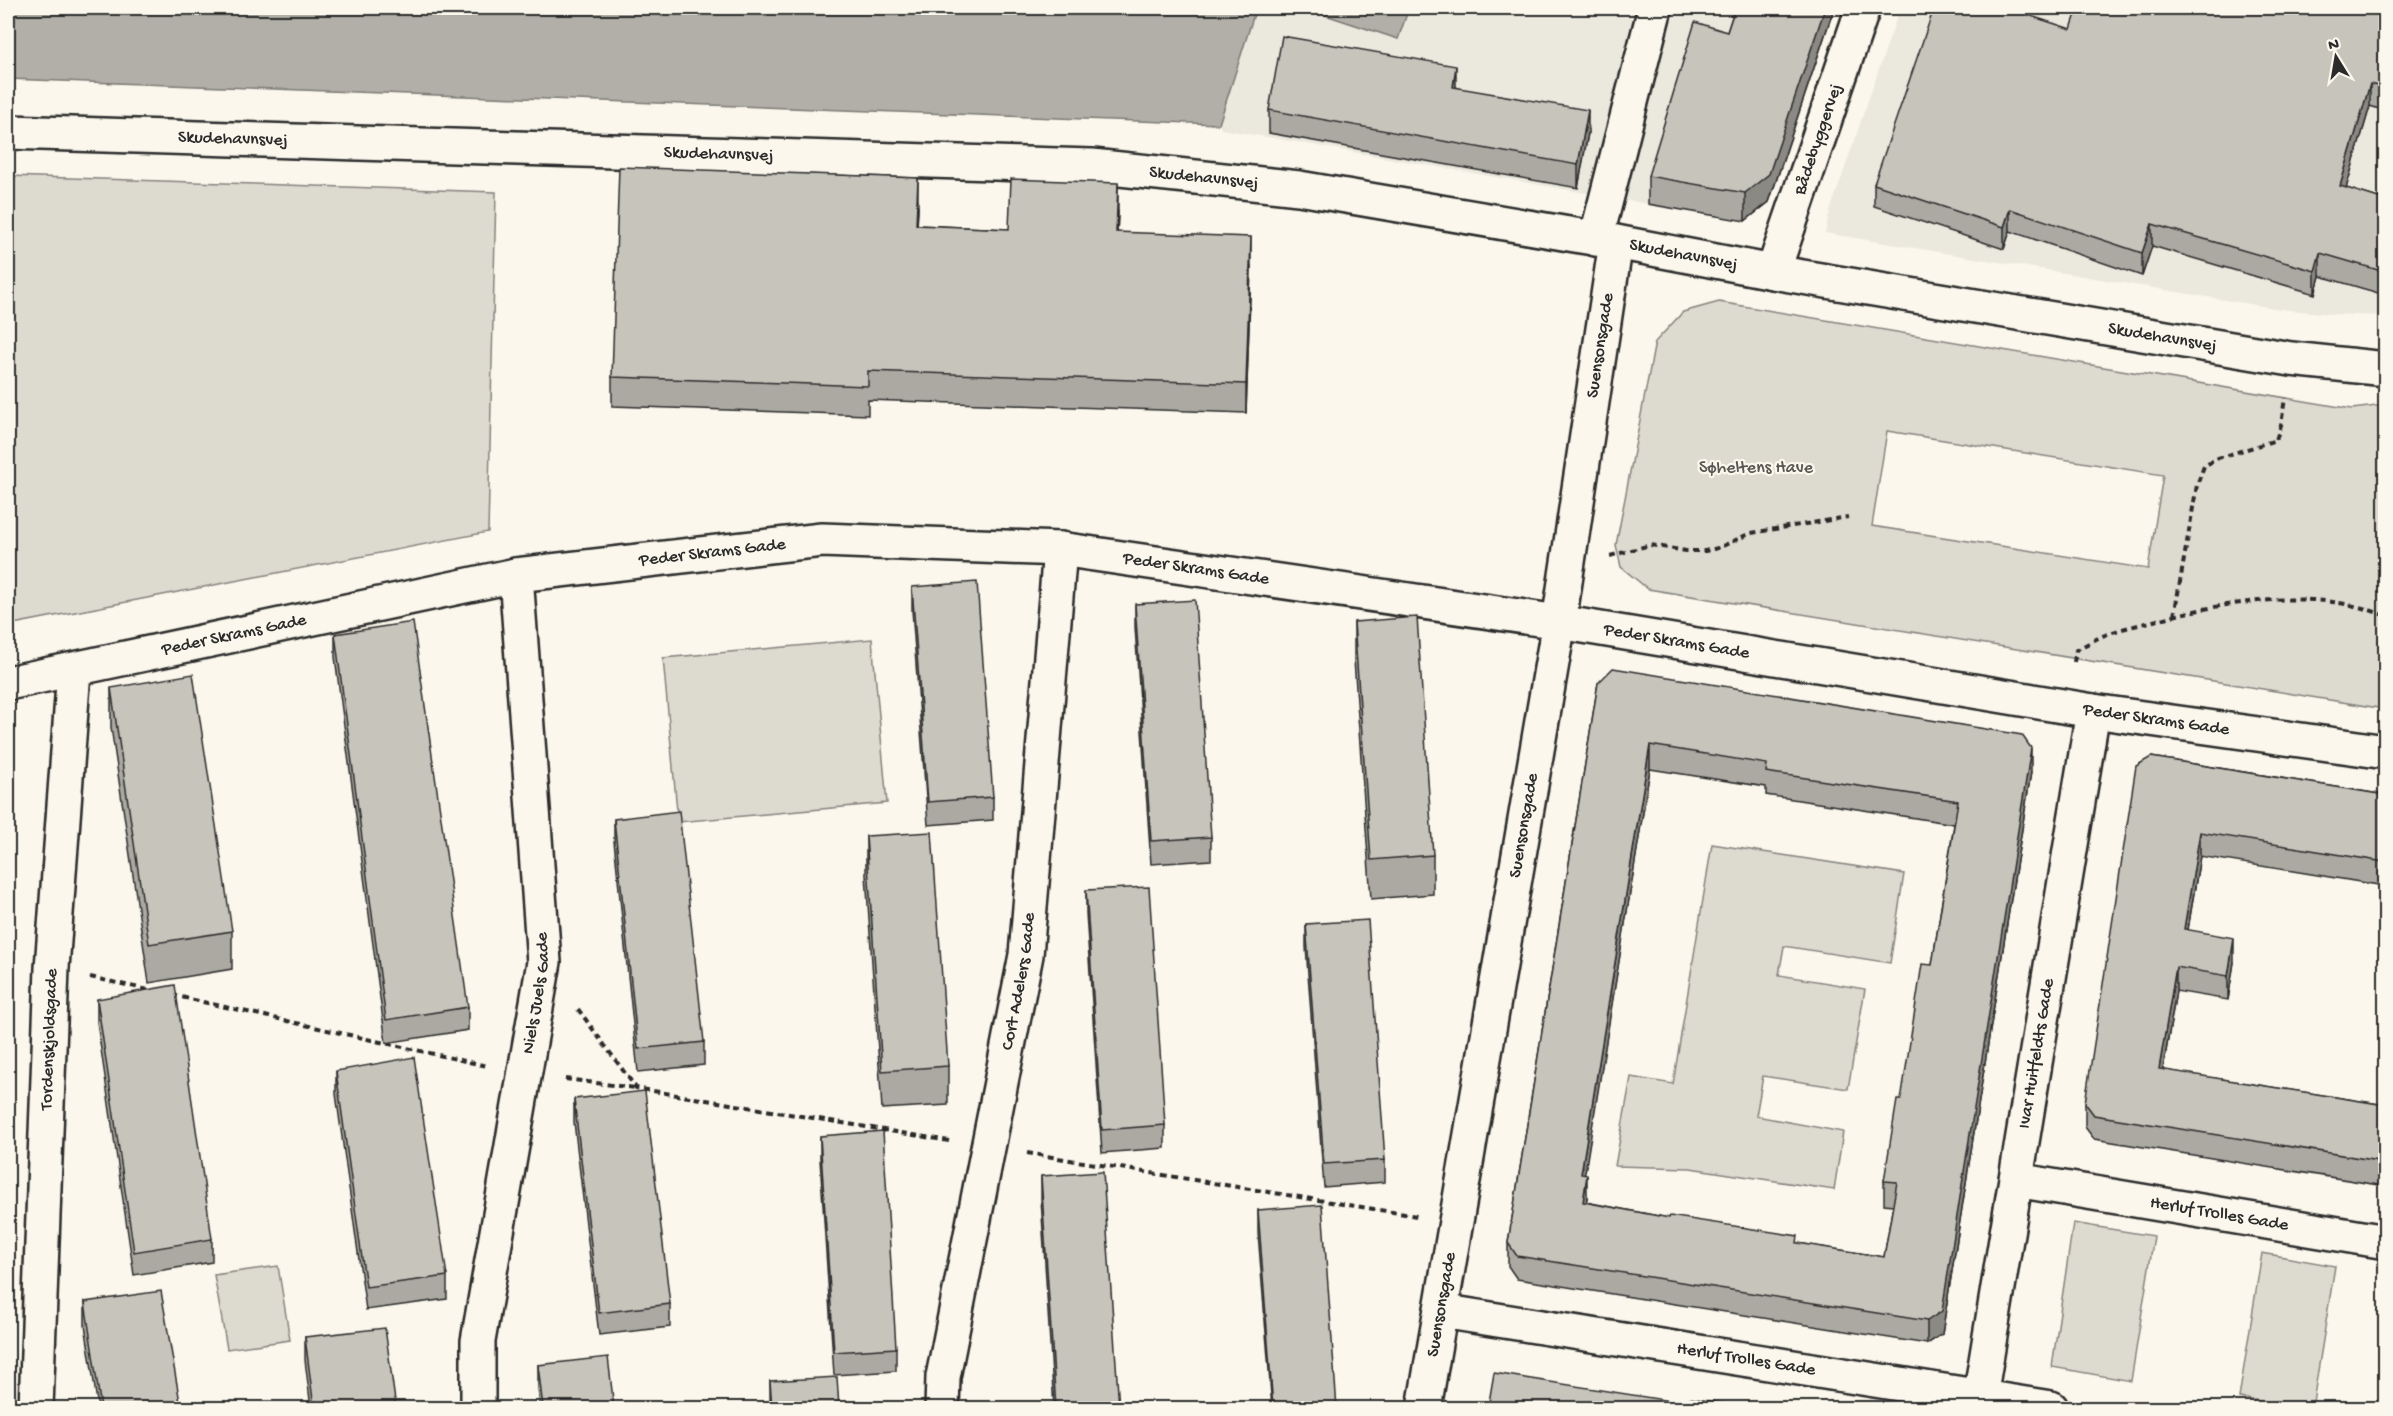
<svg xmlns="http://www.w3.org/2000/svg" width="2393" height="1416" viewBox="0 0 2393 1416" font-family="'Gochi Hand',sans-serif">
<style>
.built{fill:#ebe8de}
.green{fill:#dddad0;stroke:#84827e;stroke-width:1.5;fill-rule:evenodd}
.water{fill:#b1afa7;stroke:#7b7a75;stroke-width:1.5}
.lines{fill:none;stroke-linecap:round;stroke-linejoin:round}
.minor-casing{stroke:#2b2b2b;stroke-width:38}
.path{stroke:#2b2b2b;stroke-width:4;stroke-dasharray:6 4.5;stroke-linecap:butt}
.minor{stroke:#fbf7ec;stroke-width:33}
.wall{fill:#aba9a2;stroke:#2b2b2b;stroke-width:1.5;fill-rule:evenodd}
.shaded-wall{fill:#8b8984;stroke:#2b2b2b;stroke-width:1.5}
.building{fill:#c7c4bc;stroke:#2b2b2b;stroke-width:1.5;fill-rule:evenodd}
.labels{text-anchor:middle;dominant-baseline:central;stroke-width:4.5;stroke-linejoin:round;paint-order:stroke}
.street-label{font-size:18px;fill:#2b2b2b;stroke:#fbf7ec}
.park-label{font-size:18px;fill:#585754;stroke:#fbf7ec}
</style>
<rect width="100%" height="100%" fill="#fbf7ec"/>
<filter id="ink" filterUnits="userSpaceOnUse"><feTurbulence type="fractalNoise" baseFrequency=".0167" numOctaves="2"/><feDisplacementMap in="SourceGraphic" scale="12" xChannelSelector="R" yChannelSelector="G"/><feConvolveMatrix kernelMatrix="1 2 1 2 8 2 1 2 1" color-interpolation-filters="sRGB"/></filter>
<g filter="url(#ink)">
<!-- built -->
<path class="built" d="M1256,8H1304L1398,39L1409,8H1834L1769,202L1745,221L1221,129L1219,124Z
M1900,8H2260L2187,256L2315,293L2370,106L2385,111V189L2376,219L2385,223V316L2331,314L2279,309L1825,233L1830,211Z"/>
<!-- green -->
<path class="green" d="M8,176L496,192L488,532L8,625Z
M1719,302L2352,409L2385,405V709L1648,589L1621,567L1616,545L1655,342L1683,312ZM1887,431L2163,475L2148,569L1872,526Z
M872,639L887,803L678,822L663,658Z
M1712,844L1904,874L1890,963L1784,946L1779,975L1865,989L1848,1089L1763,1076L1756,1116L1843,1132L1834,1190L1690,1168L1615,1166L1631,1077L1673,1084Z
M2073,1223L2154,1236L2131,1381L2052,1367Z
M2262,1253L2335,1266L2312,1408L2239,1398Z
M278,1266L290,1340L227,1349L214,1275Z"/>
<!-- water -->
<path class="water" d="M8,8H1256L1219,124L8,79Z
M1304,8H1409L1398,39Z"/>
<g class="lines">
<!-- minor casing -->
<g class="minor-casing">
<g id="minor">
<path id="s1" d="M8,132L1092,166L1299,188L1616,242L1773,272L2291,359L2386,369"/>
<path d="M1596,239L1655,8"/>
<path id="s2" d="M1773,272L1863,8"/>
<path id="s3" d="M8,683L516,575L822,540L1060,549L1559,622L2093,711L2386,752"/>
<path id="s4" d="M2016,1180L2386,1242"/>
<path id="s5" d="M1441,1311L2051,1408"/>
<path id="s6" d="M1980,1397L2093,711"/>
<path id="s7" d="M36,1408L52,968L74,670"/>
<path id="s8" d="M478,1408V1341L544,962L516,575"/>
<path id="s9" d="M942,1408L943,1377L1026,955L1060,549"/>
<path id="s10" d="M1424,1408L1559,622L1616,242"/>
</g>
</g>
<!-- path -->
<path class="path" d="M1610,556L1650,545L1686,551H1705L1718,548L1751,533L1848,517
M2174,616L2197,485L2204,466L2218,458L2276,440L2281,425L2285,398
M2074,662L2076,650C2086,645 2095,639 2105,635C2119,629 2135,626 2150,622C2222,602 2314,586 2386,616
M90,977L153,991
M172,995L487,1066
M578,1009L636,1088L949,1141
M565,1079L635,1088
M1027,1153L1417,1216"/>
<!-- minor -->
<use href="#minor" class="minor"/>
</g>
<!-- wall -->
<path class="wall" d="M1735,8H1834L1769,202L1745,221L1648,204V176L1727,32Z
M2385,8V111L2370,106L2346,188L2385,200V295L2320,276L2315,294L2152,246L2142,276L2010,231L2004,249L1874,206V184L2071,29Z
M1456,87L1588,133L1578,188L1269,133V110Z
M918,207L917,225L1009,229L1118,212L1117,232L1251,266L1246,413L868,400V415L612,406V377Z
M912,587L993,797V820L928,825L912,610Z
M1135,604L1211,837V860L1151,864L1135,627Z
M1354,622L1433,855V894L1371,899L1354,660Z
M335,634L468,1007V1030L386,1043L335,657Z
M1598,683L2031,772L1942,1334L1927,1344L1517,1279L1508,1266V1243ZM1650,769L1766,787V795L1954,824L1932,965L1884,1181V1204L1893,1205L1884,1257L1798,1243L1586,1202L1587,1198L1584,1175Z
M111,688L232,931V969L149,983L111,727Z
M2151,757L2385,795V886L2200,856L2188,930L2234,962L2228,1000L2176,991L2163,1070L2385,1105V1186L2094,1139L2085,1127V1103Z
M614,819L704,1042V1065L638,1072L614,841Z
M866,836L948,1066V1105L882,1109L866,875Z
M1086,890L1165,1125V1148L1102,1153L1086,913Z
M1306,924L1385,1160V1182L1324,1187L1306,947Z
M97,999L212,1239V1262L134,1275L97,1022Z
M336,1071L447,1276V1299L366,1310L336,1094Z
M574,1099L670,1304V1327L599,1335L574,1122Z
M820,1136L896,1348V1371L834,1375L820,1159Z
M1041,1176L1119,1408H1054L1041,1199Z
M1258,1210L1337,1408H1272L1258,1233Z
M85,1302L181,1408H98L85,1325Z
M305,1337L396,1408H311L305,1360Z
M538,1365L614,1408H540L538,1388Z
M770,1381L839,1408H770Z"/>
<!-- shaded-wall -->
<path class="shaded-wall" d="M1825,8H1834L1769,202L1745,221V193Z
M1456,66V89L1453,87Z
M2370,84V106L2340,209V186Z
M1588,110V133L1578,188V165Z
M918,178V207L916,254V225Z
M1118,183V212L1116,261V232Z
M2010,209V231L2004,249V227Z
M2152,224V246L2142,276V253Z
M1251,237V266L1246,413V384Z
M2320,253V276L2315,294V271Z
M1650,745V769L1581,1197V1174Z
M2031,748V772L1942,1334L1927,1344V1321Z
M13,766V795L8,914V885Z
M2200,832V856L2184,953V929Z
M2234,938V962L2228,1000V976Z
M2176,967V991L2159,1093V1069Z
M1587,1175V1198L1583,1225V1202Z"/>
<!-- building -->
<path class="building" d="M1735,8H1825L1769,174L1745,193L1648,176L1695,22L1727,32Z
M1934,8H2006L2071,29L2078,8H2385V88L2370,84L2340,186L2385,200V272L2320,253L2315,271L2152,224L2142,253L2010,209L2004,227L1874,184Z
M1282,36L1456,66L1453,87L1588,110L1578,165L1269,110Z
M619,167L918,178L916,225L1009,229L1011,179L1118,183L1116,232L1251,237L1246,384L868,371V386L612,377Z
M977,582L993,797L928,802L912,587Z
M1195,600L1211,837L1151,841L1135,604Z
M1417,617L1433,855L1371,860L1354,622Z
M413,622L468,1007L386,1020L335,634Z
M1613,668L2022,735L2031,748L1942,1311L1927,1321L1517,1256L1508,1243L1598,683ZM1650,745L1767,764L1766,772L1958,801L1932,965L1922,964L1901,1100H1897L1884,1181L1897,1182L1884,1257L1797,1243L1798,1236L1670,1216L1669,1218L1583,1202L1587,1175L1581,1174Z
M193,674L232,931L149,944L111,688Z
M2151,757L2385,795V862L2200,832L2184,929L2234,938L2228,976L2176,967L2159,1069L2385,1105V1162L2094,1115L2085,1103L2136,766Z
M8,766H13L8,885Z
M679,811L704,1042L638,1049L614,819Z
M932,832L948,1066L882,1071L866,836Z
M1149,887L1165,1125L1102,1130L1086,890Z
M1368,920L1385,1160L1324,1164L1306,924Z
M175,985L212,1239L134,1252L97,999Z
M414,1057L447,1276L366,1287L336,1071Z
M645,1091L670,1304L599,1313L574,1099Z
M883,1131L896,1348L834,1352L820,1136Z
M1103,1172L1119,1408H1056L1041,1176Z
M1322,1205L1337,1408H1273L1258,1210Z
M161,1291L181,1408H101L85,1302Z
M385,1328L396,1408H314L305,1337Z
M608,1357L614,1408H543L538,1365Z
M1494,1373L1689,1404L1690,1398L1754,1408H1488Z
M837,1377L839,1408H772L770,1381Z"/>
</g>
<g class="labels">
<!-- street labels -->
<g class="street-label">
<text stroke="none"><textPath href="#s1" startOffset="225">Skudehavnsvej</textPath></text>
<text stroke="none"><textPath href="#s2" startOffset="140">Bådebyggervej</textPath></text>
<text stroke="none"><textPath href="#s1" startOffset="711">Skudehavnsvej</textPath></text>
<text stroke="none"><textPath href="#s1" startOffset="1197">Skudehavnsvej</textPath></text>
<text stroke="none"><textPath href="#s1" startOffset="1683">Skudehavnsvej</textPath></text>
<text stroke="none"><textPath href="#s1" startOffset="2169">Skudehavnsvej</textPath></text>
<text stroke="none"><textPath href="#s10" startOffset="1077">Suensonsgade</textPath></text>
<text stroke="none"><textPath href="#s3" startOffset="717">Peder Skrams Gade</textPath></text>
<text stroke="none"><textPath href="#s3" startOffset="1203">Peder Skrams Gade</textPath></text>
<text stroke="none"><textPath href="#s3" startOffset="231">Peder Skrams Gade</textPath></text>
<text stroke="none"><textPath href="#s3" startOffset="1689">Peder Skrams Gade</textPath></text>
<text stroke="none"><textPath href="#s3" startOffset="2175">Peder Skrams Gade</textPath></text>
<text stroke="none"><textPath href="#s10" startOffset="591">Suensonsgade</textPath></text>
<text stroke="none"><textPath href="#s9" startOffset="434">Cort Adelers Gade</textPath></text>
<text stroke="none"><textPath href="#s8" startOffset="420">Niels Juels Gade</textPath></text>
<text stroke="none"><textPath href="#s7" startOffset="369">Tordenskjoldsgade</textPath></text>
<text stroke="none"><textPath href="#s6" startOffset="348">Ivar Huitfeldts Gade</textPath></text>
<text stroke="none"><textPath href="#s4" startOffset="206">Herluf Trolles Gade</textPath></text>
<text stroke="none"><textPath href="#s10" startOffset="105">Suensonsgade</textPath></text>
<text stroke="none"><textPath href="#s5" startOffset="309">Herluf Trolles Gade</textPath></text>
</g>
<!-- park labels -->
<g class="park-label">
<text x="1756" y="468">Søheltens Have</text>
</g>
</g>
<!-- margin -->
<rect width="2393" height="1416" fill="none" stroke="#fbf7ec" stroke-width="30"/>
<rect x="15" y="15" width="2363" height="1386" fill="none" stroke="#2b2b2b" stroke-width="2" filter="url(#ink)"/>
<!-- north arrow -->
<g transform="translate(2336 57) rotate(349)" stroke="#fbf7ec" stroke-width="4.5" paint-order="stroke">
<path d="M0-4.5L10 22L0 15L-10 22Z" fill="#2b2b2b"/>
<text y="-9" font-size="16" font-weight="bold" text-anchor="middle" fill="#2b2b2b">N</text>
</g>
</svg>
